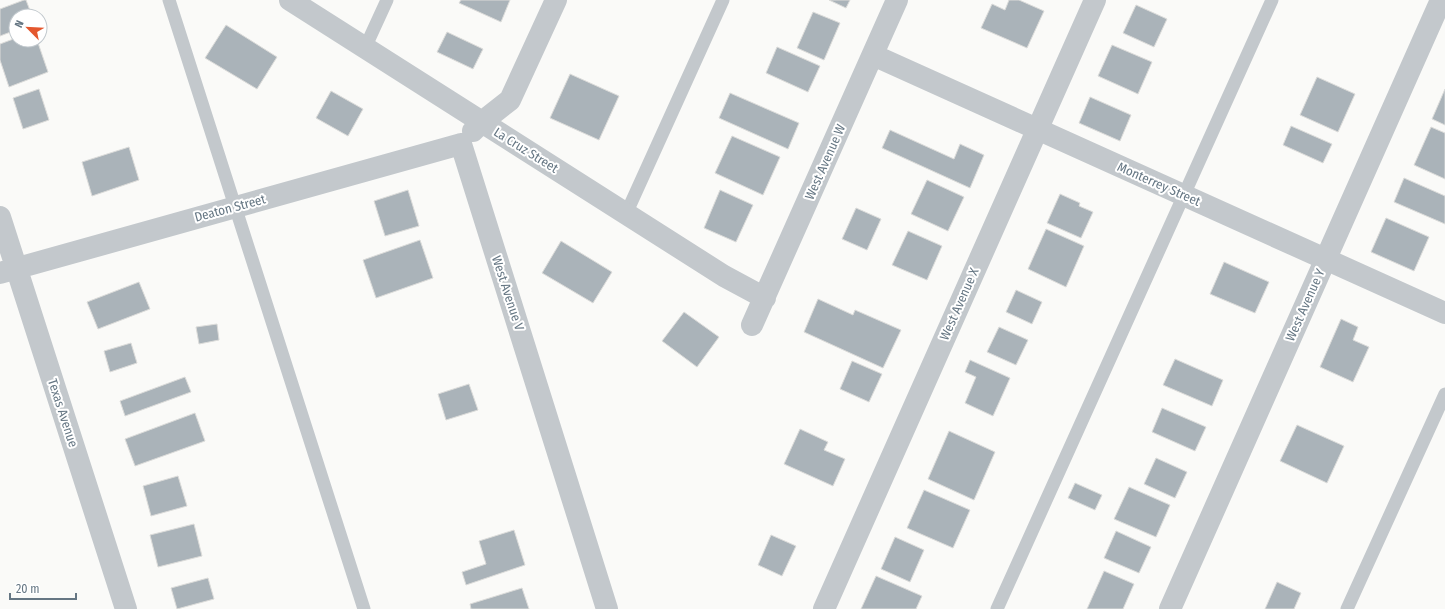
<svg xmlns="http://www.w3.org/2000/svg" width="1445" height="609" viewBox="0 0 1445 609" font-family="'Fira Sans Condensed',sans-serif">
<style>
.building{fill:#aab3b9;stroke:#dcdcda}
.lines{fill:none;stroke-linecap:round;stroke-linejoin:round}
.lane{stroke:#c3c8cc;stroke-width:13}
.street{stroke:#c3c8cc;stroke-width:22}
.labels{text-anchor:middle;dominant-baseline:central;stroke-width:4;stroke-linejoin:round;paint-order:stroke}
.street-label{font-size:13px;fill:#657683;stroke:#fff}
</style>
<rect width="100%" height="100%" fill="#fafaf8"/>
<!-- building -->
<path class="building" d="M24,0H26L32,16H16V30L0,36V9Z
M461,0H510L501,22L459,3Z
M829,0H850L846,8Z
M1009,0H1019L1044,11L1027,48L981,28L992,4L1005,10Z
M1136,5L1167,19L1154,47L1123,33Z
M813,12L840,23L824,60L797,48Z
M226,25L277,57L257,89L205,58Z
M447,32L483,49L473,69L437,52Z
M16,38V40H37L48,72L9,87L0,60V44Z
M1112,45L1152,62L1138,94L1098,76Z
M777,47L820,66L808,92L766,73Z
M570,74L619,96L599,140L550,118Z
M1317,77L1355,94L1338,132L1300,115Z
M39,89L49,120L23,129L13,98Z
M1445,89V125L1432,119Z
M331,91L363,109L348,136L316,118Z
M730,93L799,123L788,149L719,118Z
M1090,97L1131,115L1120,141L1079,123Z
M1291,126L1332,144L1323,163L1283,145Z
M1431,127L1445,133V179L1414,165Z
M890,130L954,159L960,144L984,155L970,188L882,148Z
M732,136L780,157L763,195L715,173Z
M129,147L139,180L92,196L82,162Z
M1404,178L1445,196V224L1394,202Z
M927,180L964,197L948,231L911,214Z
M408,190L419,226L385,236L374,201Z
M720,190L753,205L736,242L704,228Z
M1060,194L1080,203L1079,206L1093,212L1081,238L1047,223Z
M856,208L881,219L867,250L842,239Z
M1386,218L1429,237L1414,271L1371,252Z
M1046,229L1084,246L1066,287L1028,269Z
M908,231L942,246L927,280L892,265Z
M420,240L433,278L376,298L363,260Z
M561,241L612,272L593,303L542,273Z
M1224,262L1269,282L1255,313L1210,294Z
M139,282L150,309L98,329L87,302Z
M1016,290L1042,302L1032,324L1006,312Z
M818,299L853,315L855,310L901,330L883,368L804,332Z
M684,312L719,337L697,367L662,341Z
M1341,319L1358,327L1353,340L1369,347L1353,382L1320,367Z
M217,324L219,340L199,344L196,327Z
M999,327L1028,340L1016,365L987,352Z
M131,343L137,363L110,372L104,351Z
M1175,359L1223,380L1212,406L1163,385Z
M970,360L1010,378L993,416L965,403L976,377L965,372Z
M852,361L882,374L869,402L840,389Z
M185,377L191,392L125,416L120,401Z
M469,384L478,410L446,420L438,394Z
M1162,408L1206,427L1195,451L1152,432Z
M195,413L205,441L135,466L125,439Z
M1297,425L1344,446L1327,483L1280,461Z
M800,429L828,442L824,450L845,459L833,486L784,464Z
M949,431L995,452L974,500L928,479Z
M1156,458L1187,472L1175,498L1144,484Z
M178,476L187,506L151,516L143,486Z
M1075,483L1102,495L1095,510L1068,498Z
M1129,487L1170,505L1156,537L1114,519Z
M924,490L970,510L953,548L907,528Z
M194,524L202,556L158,567L150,535Z
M514,530L525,565L466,585L462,572L486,564L479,541Z
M1116,531L1151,547L1139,573L1104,558Z
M771,535L796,546L782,576L758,565Z
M895,537L924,550L910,582L881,569Z
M1104,571L1134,584L1123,609H1087Z
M876,576L922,596L916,609H861Z
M208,578L214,599L177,609L171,588Z
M1277,582L1301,593L1294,609H1265Z
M522,588L529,609H471L470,604Z"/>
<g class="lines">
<!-- lane -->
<path class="lane" d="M169,0L364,609
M365,48L387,0
M626,214L723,0
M997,609L1272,0
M1347,609L1445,394"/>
<!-- street -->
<path class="street" d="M290,0L724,276L765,298
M873,55L1445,313
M473,131L482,122L510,100L556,0
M461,144L607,609
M0,217L126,609
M0,273L461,144
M752,325L897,0
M824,609L1095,0
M1170,609L1441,0"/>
</g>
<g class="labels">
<!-- street labels -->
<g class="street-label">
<text transform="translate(526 150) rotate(32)">La Cruz Street</text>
<text transform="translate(825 162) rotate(-66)">West Avenue W</text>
<text transform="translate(1159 184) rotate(24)">Monterrey Street</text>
<text transform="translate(230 208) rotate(-15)">Deaton Street</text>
<text transform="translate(508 293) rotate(72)">West Avenue V</text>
<text transform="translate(959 304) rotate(-66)">West Avenue X</text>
<text transform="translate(1305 305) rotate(-66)">West Avenue Y</text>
<text transform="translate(63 413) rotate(72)">Texas Avenue</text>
</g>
</g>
<!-- north arrow -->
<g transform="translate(28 28) rotate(294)"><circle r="19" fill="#ffffff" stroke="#c1c8cd"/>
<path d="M0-3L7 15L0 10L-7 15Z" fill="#e4572e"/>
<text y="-6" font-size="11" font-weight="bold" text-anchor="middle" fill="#657683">N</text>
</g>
<!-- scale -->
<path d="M10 593v6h66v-6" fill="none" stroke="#657683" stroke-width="2"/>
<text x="16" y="593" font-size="12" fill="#657683" stroke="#ffffff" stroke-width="3" paint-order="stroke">20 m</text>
</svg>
